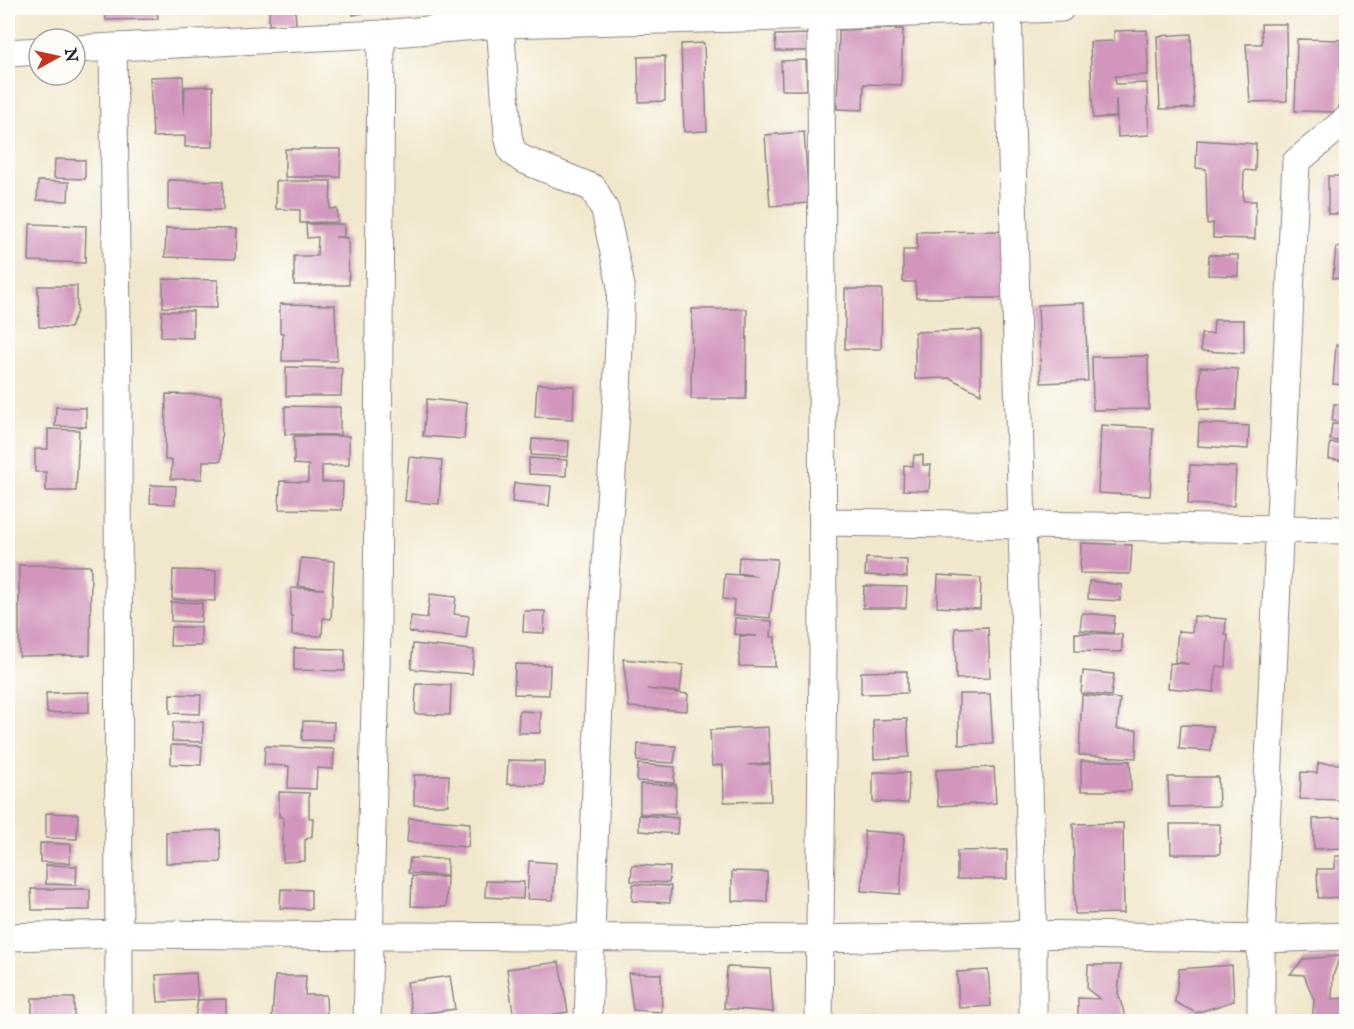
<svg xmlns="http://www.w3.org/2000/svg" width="1354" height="1029" viewBox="0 0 1354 1029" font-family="'IM FELL English',serif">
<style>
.building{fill:#d296bd}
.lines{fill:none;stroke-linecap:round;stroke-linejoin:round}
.street-casing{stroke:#8a8484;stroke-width:29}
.street{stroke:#fff;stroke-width:27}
</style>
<rect width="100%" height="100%" fill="#fdfcf7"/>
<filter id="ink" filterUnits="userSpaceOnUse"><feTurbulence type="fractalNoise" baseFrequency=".0167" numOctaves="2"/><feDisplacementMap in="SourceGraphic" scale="12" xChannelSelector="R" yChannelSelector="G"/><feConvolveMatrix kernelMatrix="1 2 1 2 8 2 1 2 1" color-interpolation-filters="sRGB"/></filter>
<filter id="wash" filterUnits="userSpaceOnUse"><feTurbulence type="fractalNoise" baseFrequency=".008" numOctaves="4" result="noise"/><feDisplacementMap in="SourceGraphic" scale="24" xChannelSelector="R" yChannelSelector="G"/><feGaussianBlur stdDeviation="1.35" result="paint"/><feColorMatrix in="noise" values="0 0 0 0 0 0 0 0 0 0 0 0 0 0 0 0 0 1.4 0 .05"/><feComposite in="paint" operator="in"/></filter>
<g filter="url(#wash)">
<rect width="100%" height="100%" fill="#f1e7cc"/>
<g id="blocks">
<!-- building -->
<path class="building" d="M105,8H157L158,19L106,20Z
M269,8H295L296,25H269Z
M352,8H384L353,15Z
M1261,24H1286L1287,101L1250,102L1246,44H1262Z
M903,29L901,85L864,84L863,110L837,109L839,30Z
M1147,30L1148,75L1115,76L1116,84L1147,83L1149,135L1118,137L1116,99V117L1093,118L1090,42L1114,41V31Z
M808,34V51H776L775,35Z
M1191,34L1194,108L1160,109L1157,36Z
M1297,39L1341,40L1339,112L1295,111Z
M704,43L707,131L684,132L681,44Z
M665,56V101L639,102L638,57Z
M806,60L807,90H782L781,61Z
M183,76L184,115L185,87L213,86V147H185V136L153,137L150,77Z
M804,132L809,203L770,206L765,135Z
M1197,140L1256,144L1255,171L1244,170L1243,201H1256L1255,239L1213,238V223L1207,224L1206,169L1196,168Z
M285,149H341L340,177H285Z
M55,159L85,160V179L54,178Z
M1328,176H1346V214H1328Z
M168,180L223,181V210L168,209Z
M38,181L69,182L68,201L37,200Z
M276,181H331L330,209H337L338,222L300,223V210L276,209Z
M30,224L86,226L85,263L29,261Z
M306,224H344V237H335L348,238L349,285H294V256H317L318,237L307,238Z
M166,228L236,229L235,259L165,257Z
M1006,231L1007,298H916L915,282H903V250H917V232Z
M1336,247L1346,248V279L1333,278Z
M1209,255H1238V276L1208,275Z
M163,279L218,280L217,308L163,307Z
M38,286H77V311L70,328L39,327Z
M845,289H882L881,349H845Z
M1085,303L1088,381L1041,383L1038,305Z
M280,304L335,305L337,361H282L283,333H280Z
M692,309H747L746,399H691Z
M162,311H193V338L161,337Z
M1214,320H1244V353L1201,351V334H1213Z
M981,330V394L950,378L915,379V332Z
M1336,345L1346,346V385L1333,384Z
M1148,356L1149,409L1093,410L1092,357Z
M286,367L342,368L341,396H286Z
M1200,367L1238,369L1236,410L1199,409Z
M537,384L574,386L573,419L535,417Z
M166,394L222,395L221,461H203L202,479H171L172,460H165Z
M427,399L467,403L464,439L423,436Z
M1334,404L1346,405V423L1332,421Z
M285,406L340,407V435L285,434Z
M56,407L86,408V427L55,426Z
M1199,423L1249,426L1248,449L1198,446Z
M1332,424L1346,425V442L1330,440Z
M1101,425L1153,428L1150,496L1098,493Z
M48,429L79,430L76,491H46V472H35V449H48Z
M294,436H349V465L322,466V482H343L342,510L279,509L280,481L308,482V465L294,464Z
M532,439L569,441L568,457L531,455Z
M1330,443L1346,444V461L1329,459Z
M914,455H923V465H931L929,491L903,490L904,465L913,466Z
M409,457L442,460L439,504L405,501Z
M529,458L567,460L566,476L529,474Z
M1190,465L1236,467L1234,506L1188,504Z
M1340,481H1346V497H1341Z
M514,483L551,486L549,506L512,502Z
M151,485L176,486L175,504L150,503Z
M1081,543L1132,545L1130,574L1080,573Z
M739,557L777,559L770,618L733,615L734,600L723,599L725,574L757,576L738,573Z
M301,558L334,561L331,619L323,618L322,636L292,635V616H290L291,588L324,589L298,586Z
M866,558L907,560V577L865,575Z
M19,565L91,566L90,655L19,656Z
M173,570L216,571L215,601L172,599Z
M938,575L981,578L980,609L937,607Z
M1089,581L1122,585L1120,601L1088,599Z
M864,586L907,587L906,608H863Z
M430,594L456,597L454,614L469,616L466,639L409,632L411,616L427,618Z
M171,602L202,603L201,622L171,621Z
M524,611H545L544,633L523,632Z
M1082,613L1115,616L1113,633L1080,630Z
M1194,616L1226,619L1225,635H1228L1226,667L1216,666L1214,692L1168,688L1170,663L1189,664L1175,662L1178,631L1192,632Z
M735,618L772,621L771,637H775V667L739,666L740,636H757L734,634Z
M171,627H201V646H170Z
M988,627L990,678L956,679L955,628Z
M1075,633L1122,634V652L1075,651Z
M413,644L474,650L472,674L411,669Z
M294,648L345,649V671L294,670Z
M623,659L683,665L680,692L647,689L688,694L687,711L629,707Z
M515,664L550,665L549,695L514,694Z
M907,671V693L861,694V672Z
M1083,671L1114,674L1111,696L1081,693Z
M416,684L451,685L450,715L415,714Z
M89,692V712L47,713L46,693Z
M170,694L201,695L200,714L170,713Z
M959,694H990L993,744L959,745Z
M1082,695L1120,699L1117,729L1137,730L1136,758L1079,755Z
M519,711L541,712L540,733H518Z
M907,719L909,757L874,759L873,720Z
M303,721L334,722L333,741L302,740Z
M173,722H203V742L172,741Z
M1181,725L1213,726L1211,751L1179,749Z
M768,727L770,763L748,765L770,764L771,801L724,802L723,765L712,766L710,730Z
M638,744L676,746L674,763L637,761Z
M171,745L202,746L201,765L171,764Z
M265,746L334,749L333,769L317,768L316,789L288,788L289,766L264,765Z
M508,760L544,761V785L507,784Z
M1081,761H1130L1131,791H1081Z
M1318,763L1346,764V800L1300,799L1301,772L1317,773Z
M638,764L675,767L674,783L637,781Z
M994,767L996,803L938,806L936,770Z
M873,772L909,773L908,803L873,802Z
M414,775H449L448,805H414Z
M1168,777H1218L1219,806L1169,807Z
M640,784L676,785L675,814H640Z
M279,792L309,793V818H313L312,836L305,840V861L283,862V817H279Z
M46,813L78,814L77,839L46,838Z
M639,815L678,818L677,834L639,831Z
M409,818L470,823L468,847L407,842Z
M1346,818V848L1314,849L1313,819Z
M1123,823L1124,913L1075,914L1073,824Z
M1170,824H1220V854H1171Z
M220,830L221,862L166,863V832Z
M864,831L904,834L900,894L861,891L865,855Z
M40,843L71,844L70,863L40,862Z
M1007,850V879H957V851Z
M1335,856H1346V897L1318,898L1317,869H1335Z
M410,858L447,859V876L408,873Z
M529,861L556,863L553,900L527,899Z
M46,865L77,866L76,885L46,884Z
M632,865L670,867L669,883L631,881Z
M732,871L767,872V902L732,901Z
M412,876L447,877L446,907L411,906Z
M486,881L524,882L523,899L485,897Z
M633,884L671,886L670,903L632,901Z
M31,889H90V910H32Z
M281,889L311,890V909L280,908Z
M1340,956L1333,976L1332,999L1346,998V1022H1312L1314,1000L1304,975L1290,974L1304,959Z
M559,962L568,1012L514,1020L507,969Z
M1088,965H1121L1118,993L1127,1022H1078V998L1100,999L1087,989Z
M1232,965L1234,1001L1196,1013L1175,1002L1179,969Z
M727,967L770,969L773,1012L724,1008Z
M988,970L991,1006L959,1008L957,972Z
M196,973L198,1000L158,1002L156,975Z
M628,973L661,974L662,1012L633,1010Z
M275,976H306L305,995H326L327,1020L272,1018Z
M450,976L455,1009L412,1015L407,982Z
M32,998H74V1022H32Z
M226,999V1018L195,1017L198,1000Z"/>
</g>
</g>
<g filter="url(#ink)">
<use href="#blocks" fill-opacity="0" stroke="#8a8484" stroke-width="1.5"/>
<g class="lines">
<!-- street casing -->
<g class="street-casing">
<path id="street" d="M499,8L508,136L512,151L522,159L593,188L605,210L621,286L617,395L601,641L588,1022
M1008,9L1033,934V1022
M113,47L118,389L119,1022
M75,49L381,34L499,24L821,16L1061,8
M8,53L39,51
M823,522L1346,530
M8,937L119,934L820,939L1033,934L1261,939L1346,936
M367,1022L377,626L381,34
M819,1022L823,657L821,16
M1261,1022V939L1296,162L1346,120"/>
</g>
<!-- street -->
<use href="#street" class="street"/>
</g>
</g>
<!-- margin -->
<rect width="1354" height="1029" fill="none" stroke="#fdfcf7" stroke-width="30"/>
<!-- north arrow -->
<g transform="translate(57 57) rotate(82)"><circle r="28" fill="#fdfcf7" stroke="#a5a5ac" stroke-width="1.5"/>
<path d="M0-4.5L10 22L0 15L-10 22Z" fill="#c8321e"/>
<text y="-9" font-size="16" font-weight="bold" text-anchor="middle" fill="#22223b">N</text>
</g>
</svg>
